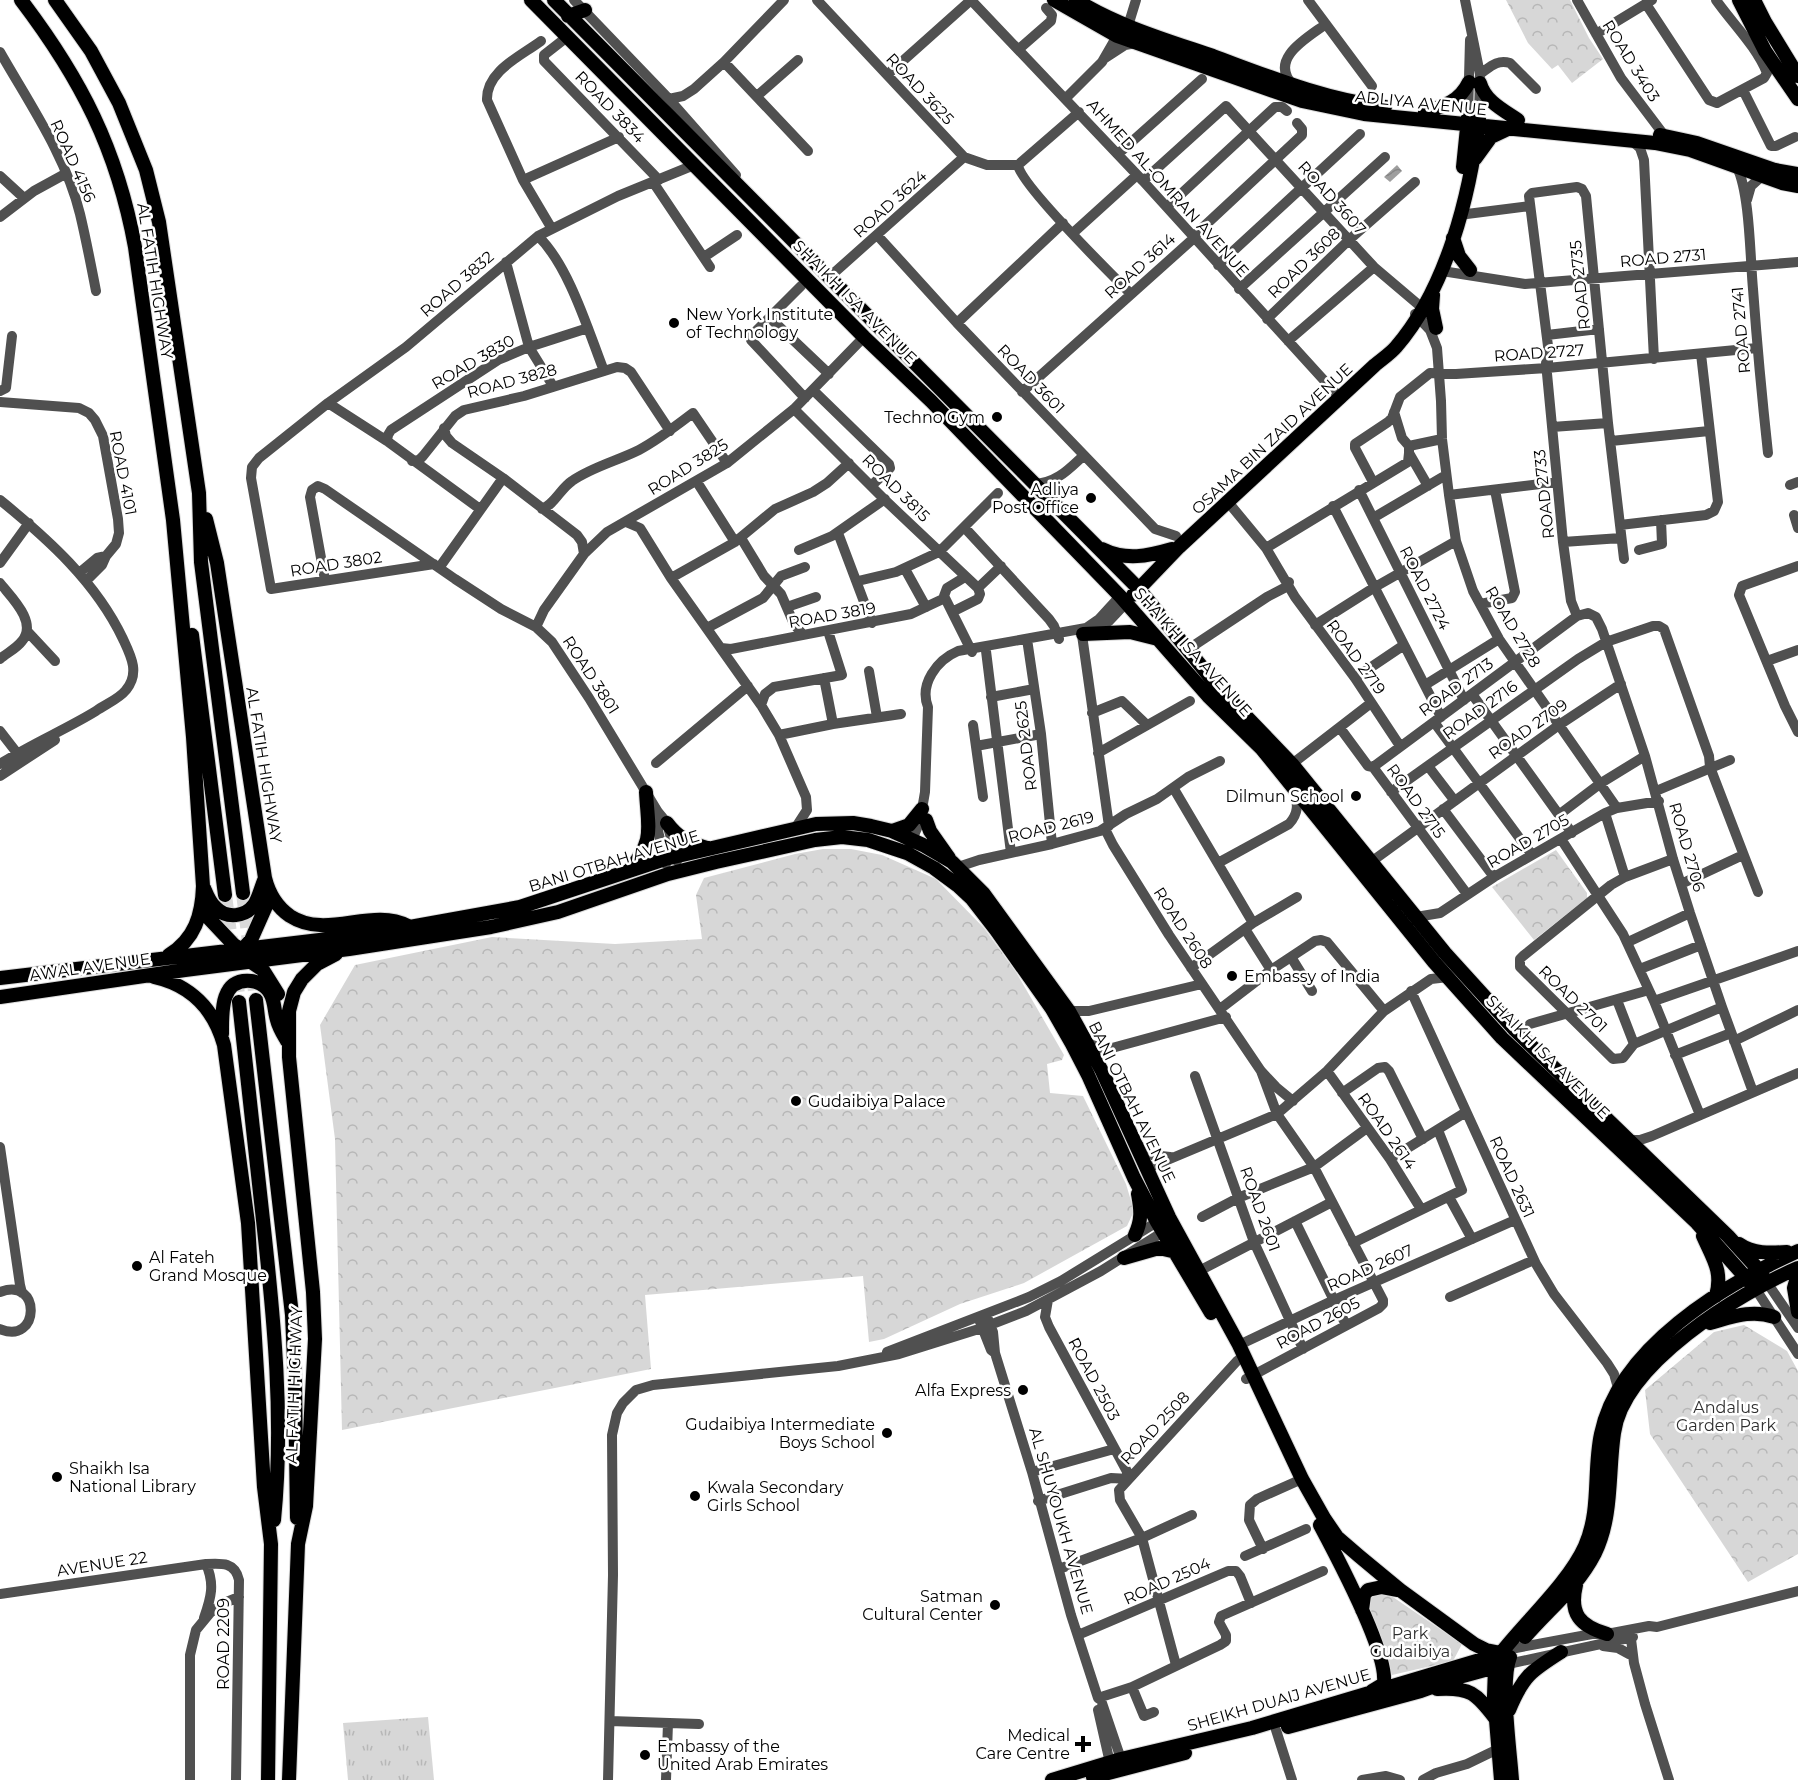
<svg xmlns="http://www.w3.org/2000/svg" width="1798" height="1780" viewBox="0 0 1798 1780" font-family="Montserrat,sans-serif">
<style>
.grass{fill:url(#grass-tufts)}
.park{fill:url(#park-crowns)}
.water{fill:url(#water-waves)}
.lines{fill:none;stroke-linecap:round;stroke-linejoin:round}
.major-tunnel{stroke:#d9d9d9;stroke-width:14;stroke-dasharray:14 7;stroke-linecap:butt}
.major-casing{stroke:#dbdbdb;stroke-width:16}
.minor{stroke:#505050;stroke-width:10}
.major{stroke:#000;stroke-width:14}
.poi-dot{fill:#000;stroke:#fff;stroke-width:2}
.labels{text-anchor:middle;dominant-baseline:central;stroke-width:5;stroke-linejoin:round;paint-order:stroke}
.street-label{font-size:16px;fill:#000;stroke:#fff}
.poi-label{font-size:16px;fill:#000;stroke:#fff;text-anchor:start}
.park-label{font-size:16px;fill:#2e2e2e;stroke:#fff}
</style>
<defs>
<pattern id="grass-tufts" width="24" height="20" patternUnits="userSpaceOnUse" patternTransform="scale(1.5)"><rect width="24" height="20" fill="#d7d7d7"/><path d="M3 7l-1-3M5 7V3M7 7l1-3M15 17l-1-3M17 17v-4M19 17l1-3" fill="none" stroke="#b7b7b7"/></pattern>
<pattern id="park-crowns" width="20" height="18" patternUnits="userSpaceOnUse" patternTransform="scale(1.5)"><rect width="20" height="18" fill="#d7d7d7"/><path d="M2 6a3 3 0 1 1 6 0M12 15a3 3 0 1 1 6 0" fill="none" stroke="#b7b7b7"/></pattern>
<pattern id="water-waves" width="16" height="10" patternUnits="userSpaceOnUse" patternTransform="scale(1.5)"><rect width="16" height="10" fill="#9e9e9e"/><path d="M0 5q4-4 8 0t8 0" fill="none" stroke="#868686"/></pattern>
</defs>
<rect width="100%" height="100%" fill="#fff"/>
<!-- grass -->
<path class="grass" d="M428,1717L434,1780H348L343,1723Z"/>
<!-- park -->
<path class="park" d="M1506,0H1570L1589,38L1603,59L1572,83L1558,65L1552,69L1528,43Z
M823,849H851L882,855L936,879L984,928L1016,972L1064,1055L1062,1060L1047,1064L1050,1093L1083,1096L1126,1184L1134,1211L1127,1226L1024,1283L960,1304L884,1339L869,1342L863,1276L645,1295L651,1369L342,1430L335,1139L320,1025L355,965L492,937L615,944L702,939L696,895L704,878L795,854Z
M1556,850L1587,893V898L1534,940L1492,887Z
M1744,1325L1787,1351L1798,1371V1554L1748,1582L1650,1434L1645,1390L1714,1332Z
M1374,1592L1387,1593L1462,1644L1453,1661L1392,1675L1365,1599Z"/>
<!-- water -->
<path class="water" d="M1397,165L1402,171L1390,182L1384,177Z"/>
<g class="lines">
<!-- major-tunnel -->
<path class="major-tunnel" d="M243,893L256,1000
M225,895L239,1002"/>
<!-- major casing -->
<g class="major-casing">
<path id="major" d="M21,0C81,79 117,149 135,247L173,520L193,737L203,886C202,915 195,939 169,955
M55,0L91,51L119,103L146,170L159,222L199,493L201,562L243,893
M531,0L864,337L931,401L1120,596L1208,696L1262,749L1434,962L1502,1038L1697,1223L1755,1288
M554,0L1138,588L1218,687L1292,764L1445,953L1515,1030L1728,1236L1758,1269L1766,1281
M1054,0L1117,36L1302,101L1364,114L1655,143L1690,150L1782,183L1798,186
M1076,0C1118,26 1166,40 1213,56C1270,77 1323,99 1385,107
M1739,0L1765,51L1798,99
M1754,0L1765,22L1798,76
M568,16L585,10
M1480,83C1485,101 1503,110 1518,120
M1425,112C1445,106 1460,101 1469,82
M1660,135L1697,143L1775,170L1798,174
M1475,159L1491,137L1508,129
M1463,167L1468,118
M1453,238L1459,256L1470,270
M1433,295L1432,309L1436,328
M206,519L217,563L265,878C269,894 277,907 290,916C327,940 371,907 408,926
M1102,549C1126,561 1148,556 1172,549
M1133,595L1179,547L1375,365C1382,359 1390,354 1396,347C1447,288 1470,195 1479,119
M1083,634L1130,632L1158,639
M192,635L225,895
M926,820L930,831L949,858
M667,823C678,838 689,843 707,848
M892,831L909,825L922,809
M629,871C655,839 648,830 646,792
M204,888C207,895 210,903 216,908C227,919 245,917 254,905C259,898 261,887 265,878
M201,910L234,945L242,950
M240,952L251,940L271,895
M248,960L263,970L278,994
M154,977C190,985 214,1009 224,1045L248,1223L264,1487L271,1544L268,1780
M0,978L328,939L382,932L520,907L665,859L816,824L853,823L871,826L892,831L923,845L952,862L984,894L1069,1011L1102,1071L1169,1217L1239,1345L1302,1479L1324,1518L1337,1537L1359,1556L1400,1590L1474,1644L1486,1650L1501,1653L1508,1664
M0,997L185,970L349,949L491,927L558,912L668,874L716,862L815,840L842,837L868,840L907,853L934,868L957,885L972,899L996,930L1052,1009L1072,1044L1088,1075L1134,1178L1157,1222L1211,1313
M256,1000L292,1315L295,1382L297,1518
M239,1002C247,1074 255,1147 263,1220C274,1319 284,1420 274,1520
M222,1034C222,1013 220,978 251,981C259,982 266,986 270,993C275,1001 274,1011 277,1020C279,1028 283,1034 287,1041
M1135,1235C1142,1220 1141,1210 1138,1194
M1703,1236C1713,1259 1723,1271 1716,1296
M1739,1244C1753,1254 1770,1253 1787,1252
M1124,1258L1159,1248L1176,1252
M1798,1274L1794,1288L1798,1312
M1710,1323C1732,1317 1752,1309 1774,1317
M1320,1525C1336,1555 1387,1651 1384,1682L1382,1685L1372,1691
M1576,1585C1569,1614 1580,1626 1607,1634
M1362,1610L1364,1595L1368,1590L1382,1587L1398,1590
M1525,1637C1550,1608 1577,1588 1595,1553C1613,1516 1608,1473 1614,1433C1623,1364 1739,1293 1798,1268
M1510,1657C1500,1682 1510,1750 1512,1780
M1437,1689C1470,1687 1476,1693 1495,1718
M1509,1710C1523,1676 1531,1671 1561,1652
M1288,1727L1421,1691L1463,1676L1503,1665
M1093,1777L1185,1753
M289,1780L298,1544L306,1506L315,1339L313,1292L289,1057V1011L294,992L302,979L317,964L336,954
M1052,1780L1121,1759L1252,1728L1500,1654
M1501,1780L1494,1696L1495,1667L1501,1653C1526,1621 1569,1582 1585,1546C1601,1510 1593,1471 1601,1434C1619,1347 1724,1285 1798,1251"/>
</g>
<!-- minor -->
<path class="minor" d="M574,0L669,99L736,175
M817,0L964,157L987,165H1018
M971,0L1143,181L1341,399
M1308,0L1372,86
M1465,0L1480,74L1479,117
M1577,0L1621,78L1664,135
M1646,4L1709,100L1717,103L1764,78L1767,73C1756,46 1733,24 1716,0
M1596,34L1652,0
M567,37L544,55V61L659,180
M541,41C521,56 486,71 487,100L523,180L552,229
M1019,49L1051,21L1052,15L1046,8
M0,52C29,103 66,156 80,214C86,239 91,265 96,291
M1105,58L1125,45L1136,43
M724,62L808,151
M1480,74C1490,67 1497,59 1510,63L1536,89
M887,75L971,0
M1293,85C1268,59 1307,38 1326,24
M1743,90L1771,146H1776L1795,137
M757,96L798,60
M669,99L683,96L694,89L724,62L784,0
M1065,99L1102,62L1117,36L1128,26L1136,0
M1468,116L1470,40
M1632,141L1640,148L1644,160L1654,359
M1118,154L1202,79
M1018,165C1020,184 1112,275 1131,294
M1018,165L1079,112
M1737,167C1750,194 1750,257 1753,289C1757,344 1762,398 1768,453
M0,176L24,198
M523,180L619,137
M1143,181L1226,106L1374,267L1420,306L1427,314
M653,182L710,267
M1747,200L1751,186L1762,176
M1167,207L1275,107H1282L1287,111
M1459,215L1530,206
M0,217L34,191L65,174
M1073,233L1137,175
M877,235L957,323L1155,529L1176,536
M538,236C569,266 588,330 604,371
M704,257L737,235
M506,262L529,347L553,386
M1218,265L1360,134
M1442,271L1525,284L1798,262
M835,272L964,157
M801,286L752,335L751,340L805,398
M1239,289L1385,157
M1415,314L1430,330L1437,348L1441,401L1442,439L1449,495L1456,541L1473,591L1499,639L1617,808
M770,318L829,374
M1267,319L1350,239L1415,182
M957,323L1063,223
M1547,335L1599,329
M1288,341L1374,267
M1546,363L1563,542L1571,601L1577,616
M1547,368L1549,354L1529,196L1532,193L1577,187L1582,189L1586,196L1608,423L1624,559
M813,390L889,464L890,468L888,470L871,486
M0,391L6,388L12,336
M1022,392L1194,238L1199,231L1302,135V129L1297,123
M0,402L79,408L89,413L95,420L103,436L118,519L119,533L116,544L106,556L102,565L86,581
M328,403L387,441L480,509
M794,409L887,502L978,588
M1394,412L1402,438L1409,446V453L1428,486
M1552,427L1608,423
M444,428L446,436L452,443L503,478L577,535L582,542L584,554
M387,441L388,435L391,430L498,360L529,347L588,328
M1611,441L1709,431
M1409,446L1442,439
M412,461L419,460L423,456L455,416L464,410L524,396L617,367L625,368L631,372L670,431
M697,482L735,542
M1373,482L1355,448V444L1388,422L1392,418L1400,397L1430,373L1456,374L1547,368L1757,348
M1034,484C1056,483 1068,470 1083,456
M1790,485L1798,482
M1359,490L1464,700
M1449,495L1557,482
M0,500C48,539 96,582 123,639C131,656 140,673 126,690C119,699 106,704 96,711C65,730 31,744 0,764
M1228,502L1266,548L1295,597L1355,678L1400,746
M1333,506L1441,717
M542,509C555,504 560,489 572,481C592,467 617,461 639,450C658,440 676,426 693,413L727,463
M1794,515L1798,528
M1373,518L1446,475
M626,522L640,528L671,578L761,705L779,735L806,797L807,810L796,827
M1620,525L1706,515L1714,511L1718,502L1701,354
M964,527L1049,619L1054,626L1059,639
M838,533L872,623
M741,538L764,576L781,594L794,624L803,635
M1563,542L1621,538
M1266,548L1408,462L1409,453
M799,550L832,536L885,499
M1639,550L1662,544L1661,520
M0,563L29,523
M434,564L271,589L251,478L252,467L259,458L328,403L406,347L538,236L618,196L694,165
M1798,566L1742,586L1739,595L1785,706L1798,732
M439,568L503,478
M905,569L926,607
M79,573L97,558L106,556
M965,577L947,588L944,596L972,652
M671,578L735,542L775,509L813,492L827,483L849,463
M325,580L310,497L312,490L318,486L325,489L455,579L501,609L536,627L552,642L589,698L658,812L667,823L677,861
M858,581L896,572L939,552L998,493
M0,583C11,597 38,622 22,641C17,648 7,653 0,659
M978,588L1001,566
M1480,604L1512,598L1515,592L1495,490
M787,607L816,597
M952,612L978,599L980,594L978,588
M1315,625L1375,587L1456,541
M536,627L544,610L584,554L607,532L727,463L794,409L864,337
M707,628L763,598L781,576L805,567
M1095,630L1109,621L1126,603
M27,631L55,661
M1082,635L1109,826
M1027,639L1041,734L1052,844
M721,648L731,649L911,614L945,598
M986,651L1011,853
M1192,655L1193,649L1196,644L1267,597L1288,586L1289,582
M1767,661L1798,650
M869,671L877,717
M824,678L833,724
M1355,678L1404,645
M1425,685L1499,639
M1472,694L1572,833
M991,697L1034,689
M761,705L765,694L774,687L842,675L828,631
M1092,713L1122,701L1147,725
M1434,722L1532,855
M973,725L983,797
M1340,728L1368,766L1373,767L1467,894
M0,731L17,753L20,760
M779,735L833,724L901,714
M976,746L1041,734
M1098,753L1190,701
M656,763L748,686
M1292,764L1371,703
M1428,766L1454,800
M1373,767L1577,616L1588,613L1596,617L1602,629L1645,756L1673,859L1690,913L1722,1007L1753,1092
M0,776L55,740
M1174,789L1253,923
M1656,791L1730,760
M1391,792L1578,659L1606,642L1653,626H1659L1664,629L1709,756L1710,767L1758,892
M1443,809L1494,877
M658,812V831L666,864
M1605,813L1625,877
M1560,814L1601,783L1645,756
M1105,829L1113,845L1169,935L1261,1071L1276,1087L1293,1101
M1561,839L1623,934L1654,1001L1700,1115
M909,847L920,821L925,792L928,707C919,684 937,660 958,651L1086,628L1099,619L1120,596
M1673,859L1625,877L1611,885L1523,956L1520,959V967L1613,1059L1623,1058L1634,1044L1722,1007
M1371,862L1559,725L1621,684
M1218,863L1289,824C1299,813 1298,804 1294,790
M958,867L979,860L1052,844L1100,831L1126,814L1157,799L1188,777L1220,761
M1681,884L1743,855
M1416,917L1440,913L1494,877L1605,813L1617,808L1659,801
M1245,929L1271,970
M1628,942L1690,913
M1291,957L1312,991
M1191,968L1253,923L1297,897
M1640,969L1701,945
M1411,991L1536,1264L1554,1294L1607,1363L1614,1374L1618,1388
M1617,1000L1634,1044
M1654,1001L1798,951
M1220,1009L1271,970L1315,941L1321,940L1327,942L1384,1011
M1069,1011H1089L1202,984
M1530,1024L1649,990
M1734,1041L1798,1010
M1086,1043L1105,1049L1112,1048L1226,1017
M1675,1055L1731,1033
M1327,1071L1390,1159L1421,1209
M1195,1076L1254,1242L1303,1349
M1342,1093L1378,1068L1385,1067L1389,1071L1423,1139
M1628,1140H1640L1652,1136L1798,1073
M1138,1145L1152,1155L1170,1157
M0,1147L20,1285L22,1293
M1390,1159L1466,1112
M1146,1169L1277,1114L1327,1071L1384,1011L1431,979L1448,977
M1449,1197L1472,1239
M1202,1217L1238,1198L1314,1167L1367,1128
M1295,1221L1346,1325
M1353,1243L1462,1190L1438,1130
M1199,1271L1332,1202
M1766,1281L1798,1328
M1755,1288L1798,1354
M0,1292C42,1276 40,1346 0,1329
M1450,1297L1534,1260
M1048,1300L1045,1317L1049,1327L1130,1477
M986,1314L993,1332L995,1353L1032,1472L1071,1615L1098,1698L1101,1700L1121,1759L1119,1766
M980,1322L991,1350L995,1353
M1239,1345L1334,1300L1515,1220
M887,1352L1029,1297L1061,1281L1157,1222L1164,1221
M1246,1379L1379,1308L1383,1304V1300L1314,1167L1277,1114L1261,1071
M1032,1472L1114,1449
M1038,1501L1111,1478L1129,1479
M1263,1549L1249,1520L1250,1505L1257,1499L1302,1479
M1245,1556L1306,1529
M1059,1569L1142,1538L1192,1515
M0,1594L206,1564C222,1563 235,1562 239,1580L236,1780
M204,1618C211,1598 215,1584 206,1564
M1630,1631L1634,1663L1645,1704L1669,1780
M1078,1635L1228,1571H1236L1240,1576L1251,1603
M1603,1646L1618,1648L1629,1654
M1516,1648L1592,1634H1607L1649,1626L1657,1627L1798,1591
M1508,1664L1633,1637
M1176,1665L1142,1538L1120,1500L1119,1490L1237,1361L1244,1356
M1132,1687L1144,1716L1154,1712
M1098,1698L1132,1687L1220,1645L1226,1641V1635L1219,1622L1221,1616L1323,1571
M1098,1710L1110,1763L1114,1766
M610,1721L699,1724
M1276,1730L1292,1780
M190,1780V1655L196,1630L210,1613L224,1603L239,1597
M608,1780L613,1575L612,1435L617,1413L623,1403L636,1390L653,1385L838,1366L899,1354L982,1328L1026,1311L1101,1271L1163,1232L1166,1227
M666,1780L668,1723
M1362,1780L1386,1776L1400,1780
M1423,1780L1436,1773L1467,1764L1498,1749"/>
<!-- major -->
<use href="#major" class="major"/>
</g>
<!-- markers -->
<g class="poi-dot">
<circle cx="674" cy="323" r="6"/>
<circle cx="997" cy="417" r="6"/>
<circle cx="1091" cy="498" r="6"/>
<circle cx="1356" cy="796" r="6"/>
<circle cx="1232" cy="976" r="6"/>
<circle cx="796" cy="1101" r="6"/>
<circle cx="137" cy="1266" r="6"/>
<circle cx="1023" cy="1390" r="6"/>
<circle cx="887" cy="1433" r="6"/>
<circle cx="57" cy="1477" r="6"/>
<circle cx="695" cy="1496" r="6"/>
<circle cx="995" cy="1605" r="6"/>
<path d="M1080 1735h6v6h6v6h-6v6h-6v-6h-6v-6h6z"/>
<circle cx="645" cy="1755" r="6"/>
</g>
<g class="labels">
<!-- street labels -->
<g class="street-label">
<text transform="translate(1631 61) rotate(58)">ROAD 3403</text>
<text transform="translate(920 89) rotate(47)">ROAD 3625</text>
<text transform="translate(1421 103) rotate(6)">ADLIYA AVENUE</text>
<text transform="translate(610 107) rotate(46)">ROAD 3834</text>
<text transform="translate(73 161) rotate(66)">ROAD 4156</text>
<text transform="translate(1168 188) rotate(48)">AHMED AL-OMRAN AVENUE</text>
<text transform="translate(1332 198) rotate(48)">ROAD 3607</text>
<text transform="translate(890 204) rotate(-42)">ROAD 3624</text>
<text transform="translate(1663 258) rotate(-5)">ROAD 2731</text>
<text transform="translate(1304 263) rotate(-44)">ROAD 3608</text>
<text transform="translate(1140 266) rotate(-42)">ROAD 3614</text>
<text transform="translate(155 281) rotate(81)">AL FATIH HIGHWAY</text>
<text transform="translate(457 284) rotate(-41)">ROAD 3832</text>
<text transform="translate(1580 285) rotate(-96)">ROAD 2735</text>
<text transform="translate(855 302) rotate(45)">SHAIKH ISA AVENUE</text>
<text transform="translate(1741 330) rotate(-95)">ROAD 2741</text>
<text transform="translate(1539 353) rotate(-4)">ROAD 2727</text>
<text transform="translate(473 362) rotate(-30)">ROAD 3830</text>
<text transform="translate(1031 379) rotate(46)">ROAD 3601</text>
<text transform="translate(512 381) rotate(-15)">ROAD 3828</text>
<text transform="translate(1272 439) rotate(-43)">OSAMA BIN ZAID AVENUE</text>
<text transform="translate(688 467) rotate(-32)">ROAD 3825</text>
<text transform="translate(123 473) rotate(79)">ROAD 4101</text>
<text transform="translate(896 488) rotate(45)">ROAD 3815</text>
<text transform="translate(1544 494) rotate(-96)">ROAD 2733</text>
<text transform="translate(336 564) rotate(-9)">ROAD 3802</text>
<text transform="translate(1425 588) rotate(63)">ROAD 2724</text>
<text transform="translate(832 615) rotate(-10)">ROAD 3819</text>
<text transform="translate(1513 627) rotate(59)">ROAD 2728</text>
<text transform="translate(1193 652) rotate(48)">SHAIKH ISA AVENUE</text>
<text transform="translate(1356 657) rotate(54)">ROAD 2719</text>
<text transform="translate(591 675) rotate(57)">ROAD 3801</text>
<text transform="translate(1456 687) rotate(-36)">ROAD 2713</text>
<text transform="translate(1480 710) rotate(-36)">ROAD 2716</text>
<text transform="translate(1528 729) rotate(-35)">ROAD 2709</text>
<text transform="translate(1026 746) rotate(-97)">ROAD 2625</text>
<text transform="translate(264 765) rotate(81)">AL FATIH HIGHWAY</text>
<text transform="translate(1416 801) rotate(54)">ROAD 2715</text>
<text transform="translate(1051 827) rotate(-14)">ROAD 2619</text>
<text transform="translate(1528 841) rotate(-30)">ROAD 2705</text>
<text transform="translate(1687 847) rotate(74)">ROAD 2706</text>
<text transform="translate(614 861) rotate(-17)">BANI OTBAH AVENUE</text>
<text transform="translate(1183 928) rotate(57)">ROAD 2608</text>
<text transform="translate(90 967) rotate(-8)">AWAL AVENUE</text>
<text transform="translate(1573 999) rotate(44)">ROAD 2701</text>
<text transform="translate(1548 1057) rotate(45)">SHAIKH ISA AVENUE</text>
<text transform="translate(1132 1102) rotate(64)">BANI OTBAH AVENUE</text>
<text transform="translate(1387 1131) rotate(55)">ROAD 2614</text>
<text transform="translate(1512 1177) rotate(66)">ROAD 2631</text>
<text transform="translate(1260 1209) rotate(70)">ROAD 2601</text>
<text transform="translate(1370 1268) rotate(-24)">ROAD 2607</text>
<text transform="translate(1318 1323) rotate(-28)">ROAD 2605</text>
<text transform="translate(1094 1379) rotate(62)">ROAD 2503</text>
<text transform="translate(294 1385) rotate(-88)">AL FATIH HIGHWAY</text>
<text transform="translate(1155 1428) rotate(-47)">ROAD 2508</text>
<text transform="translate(1061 1521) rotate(74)">AL SHUYOUKH AVENUE</text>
<text transform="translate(102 1564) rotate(-9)">AVENUE 22</text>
<text transform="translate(1167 1581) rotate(-24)">ROAD 2504</text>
<text transform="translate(223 1644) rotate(-90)">ROAD 2209</text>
<text transform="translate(1279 1700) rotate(-16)">SHEIKH DUAIJ AVENUE</text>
</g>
<!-- poi labels -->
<g class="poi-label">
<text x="686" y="314">New York Institute<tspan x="686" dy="18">of Technology</tspan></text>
<text x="985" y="417" text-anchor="end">Techno Gym</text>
<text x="1079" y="489" text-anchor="end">Adliya<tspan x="1079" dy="18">Post Office</tspan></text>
<text x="1344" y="796" text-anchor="end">Dilmun School</text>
<text x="1244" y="976">Embassy of India</text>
<text x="808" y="1101">Gudaibiya Palace</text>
<text x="149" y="1257">Al Fateh<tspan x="149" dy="18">Grand Mosque</tspan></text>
<text x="1011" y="1390" text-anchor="end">Alfa Express</text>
<text x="875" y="1424" text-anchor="end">Gudaibiya Intermediate<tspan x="875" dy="18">Boys School</tspan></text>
<text x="69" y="1468">Shaikh Isa<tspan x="69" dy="18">National Library</tspan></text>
<text x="707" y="1487">Kwala Secondary<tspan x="707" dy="18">Girls School</tspan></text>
<text x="983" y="1596" text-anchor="end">Satman<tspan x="983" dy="18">Cultural Center</tspan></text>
<text x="1070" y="1735" text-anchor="end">Medical<tspan x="1070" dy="18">Care Centre</tspan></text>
<text x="657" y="1746">Embassy of the<tspan x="657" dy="18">United Arab Emirates</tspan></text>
</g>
<!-- park labels -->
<g class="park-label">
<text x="1726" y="1407">Andalus<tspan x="1726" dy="18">Garden Park</tspan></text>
<text x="1410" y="1633">Park<tspan x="1410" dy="18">Gudaibiya</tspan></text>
</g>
</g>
</svg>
